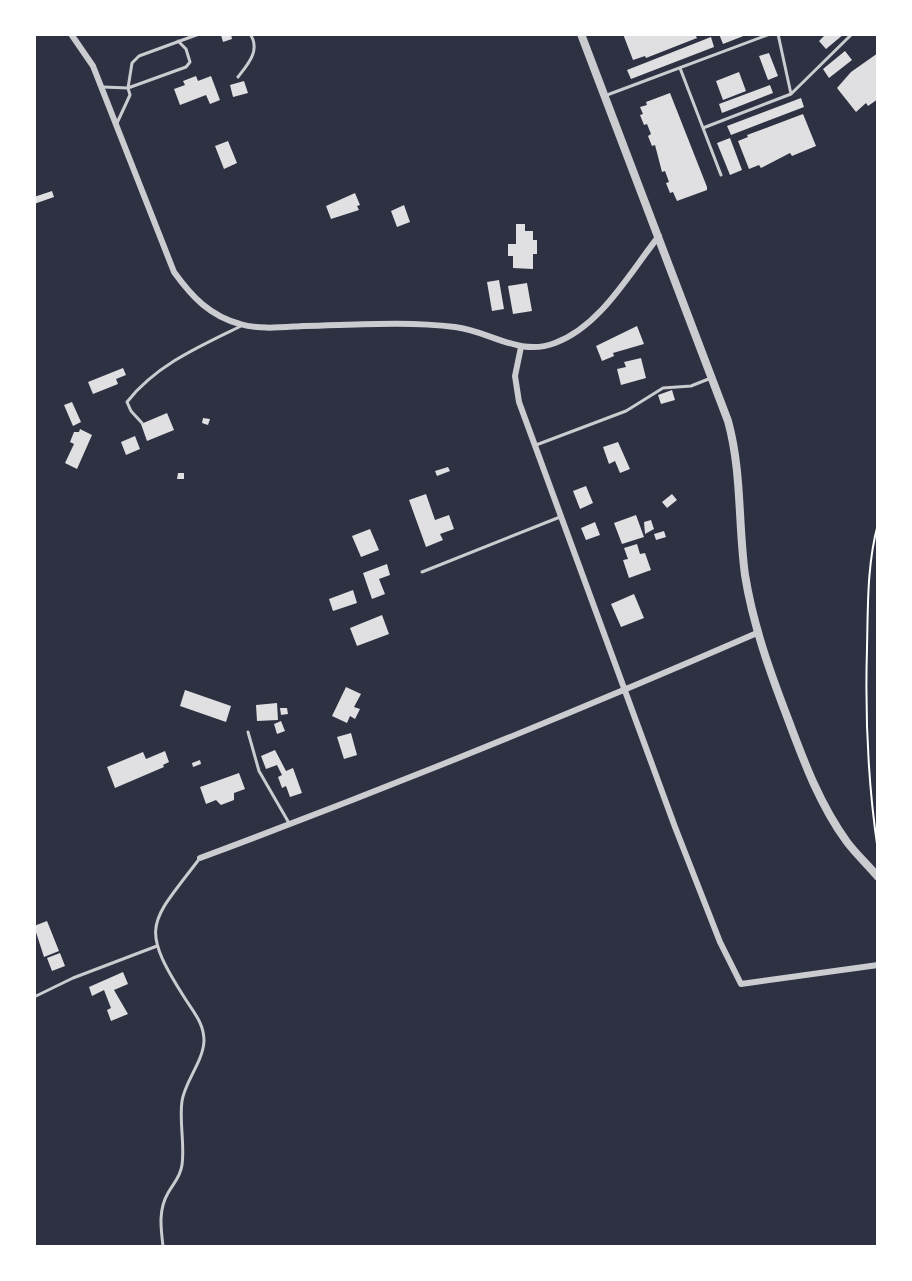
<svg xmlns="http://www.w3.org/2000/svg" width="912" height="1281" viewBox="0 0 912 1281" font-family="'Public Sans',sans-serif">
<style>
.building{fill:#e0e0e3}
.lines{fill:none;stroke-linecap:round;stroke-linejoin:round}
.path{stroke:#fff;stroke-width:2}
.service{stroke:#caccd0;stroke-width:3}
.minor{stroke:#caccd0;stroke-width:6}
.tertiary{stroke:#caccd0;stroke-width:8}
</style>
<rect width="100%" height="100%" fill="#2d3142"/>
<!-- building -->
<path class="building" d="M231,34L232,39L223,42L221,35Z
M623,34H695L697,38L646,58L645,56L633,60Z
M719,34H746V35L723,44Z
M826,34H844L826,49L819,41Z
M711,37L714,47L631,79L627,70Z
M845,51L852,60L829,78L823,69Z
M769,53L778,76L768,80L759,56Z
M878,53V99L868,106L866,103L856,112L837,88L851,72Z
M739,72L746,91L723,100L716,81Z
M196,76L198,81L211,76L220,100L210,104L206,95L180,105L174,89L185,85L183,81Z
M244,81L248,93L233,97L230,85Z
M770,85L773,93L722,113L719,104Z
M670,93L707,187V190L677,201L673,192L670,193L666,183L669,182L665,171L662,172L655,145L652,146L648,136L651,134L647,124L644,125L640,115L643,114L640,107L647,105L646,102Z
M801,98L804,107L731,135L727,126Z
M803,114L816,146L792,156L790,153L761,168L759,165L749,169L738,141L748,137L747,135Z
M730,138L742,170L730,175L717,143Z
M228,141L237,163L224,169L215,146Z
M52,191L54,197L34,204V197Z
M355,193L360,205L357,206L359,210L331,219L326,206Z
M404,205L410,222L397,227L391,211Z
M516,224H525V231H533V240H537V254H533V269L513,268V256H508V244H516Z
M499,280L504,309L492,311L487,282Z
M527,283L532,311L513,314L508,286Z
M637,326L644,344L613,353L614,356L602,361L596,346Z
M641,358L646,378L621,385L617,369L626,367L624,362Z
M123,368L126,375L116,379L118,384L93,394L88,382Z
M672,390L675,400L661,404L658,395Z
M72,402L81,422L73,426L64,405Z
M167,413L174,430L147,441L141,424Z
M203,418L210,419L208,425L202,423Z
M80,429L92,435L77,469L65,463L74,444L70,442L74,432H79Z
M135,436L140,449L126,455L121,442Z
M618,442L630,469L620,473L615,461L609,464L603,447Z
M448,467L450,471L437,476L435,471Z
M178,473H184V479H177Z
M586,486L593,503L580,509L573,491Z
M426,494L435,520L449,515L454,529L440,534L443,540L426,547L409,500Z
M672,494L677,500L667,508L662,502Z
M636,515L644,537L622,544L614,523Z
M651,520L654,529L645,534L644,522Z
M595,522L600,535L586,540L581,528Z
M370,529L379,550L361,557L352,536Z
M664,531L666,537L656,540L654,534Z
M637,544L640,554L645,553L651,570L629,578L623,560L628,559L624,548Z
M387,564L390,575L379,579L385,594L372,599L363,573Z
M353,590L357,603L333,611L329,599Z
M634,594L644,618L621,627L611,604Z
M382,615L389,634L357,646L350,628Z
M346,687L361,694L354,707L360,709L355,719L350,716L347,723L332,716Z
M185,690L231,706L226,722L180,706Z
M277,703L278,720L257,721L256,705Z
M280,708H287L288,714L281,715Z
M281,721L285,731L277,734L274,724Z
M351,733L357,755L344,759L337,737Z
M275,750L286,771L293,768L302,793L290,797L286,786L282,788L278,777L282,775L277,765L266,769L261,756Z
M165,751L169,762L163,765L164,767L115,788L107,767L143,752L146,759Z
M200,760L201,764L193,767L192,763Z
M239,773L245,789L234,793V800L221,805L216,800L206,804L200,787Z
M47,921L59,951L44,957L34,926Z
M60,953L65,966L52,971L47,958Z
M123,972L128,984L114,990L128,1014L111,1021L107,1010L111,1008L104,990L92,996L89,987Z"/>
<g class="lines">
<!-- path -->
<path class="path" d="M878,524C867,564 868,606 867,648C865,715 868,784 878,851"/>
<!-- service -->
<path class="service" d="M778,34L791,94
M680,68L721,175
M238,77C248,64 261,50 250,34
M103,87L128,88L130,95L117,123
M128,88L132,63L139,56L199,34
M128,88L186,67L190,62L186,49L178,41
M607,95L770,34
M703,128L791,94L852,34
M142,423L131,411L127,402C156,365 200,346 241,326
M536,445L626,411L663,388L691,386L711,378
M422,572L560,517
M248,732L259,771L289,823
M34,997L73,978L157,946
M163,1246C161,1229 158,1210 168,1193C174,1182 180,1178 182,1165C185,1144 179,1122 182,1101C185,1081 203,1062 204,1041C204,1024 195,1014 186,1000C138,925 150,924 200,858"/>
<!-- minor -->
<path class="minor" d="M71,34L93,66L174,272C192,297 210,316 240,324C260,330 284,327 304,326C354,325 405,321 455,327C490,331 519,357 555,343C601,326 630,272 659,236
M521,347L515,376L519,402L675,827L720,942L741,984L878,965
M200,858C388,788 573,713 757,633"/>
<!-- tertiary -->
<path class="tertiary" d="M581,34L728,421C742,472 738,523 745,575C753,625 770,672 788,719C804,762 820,805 847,842C856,854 868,865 878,877"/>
</g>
<!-- border -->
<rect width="912" height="1281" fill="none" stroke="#ffffff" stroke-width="72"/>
</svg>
